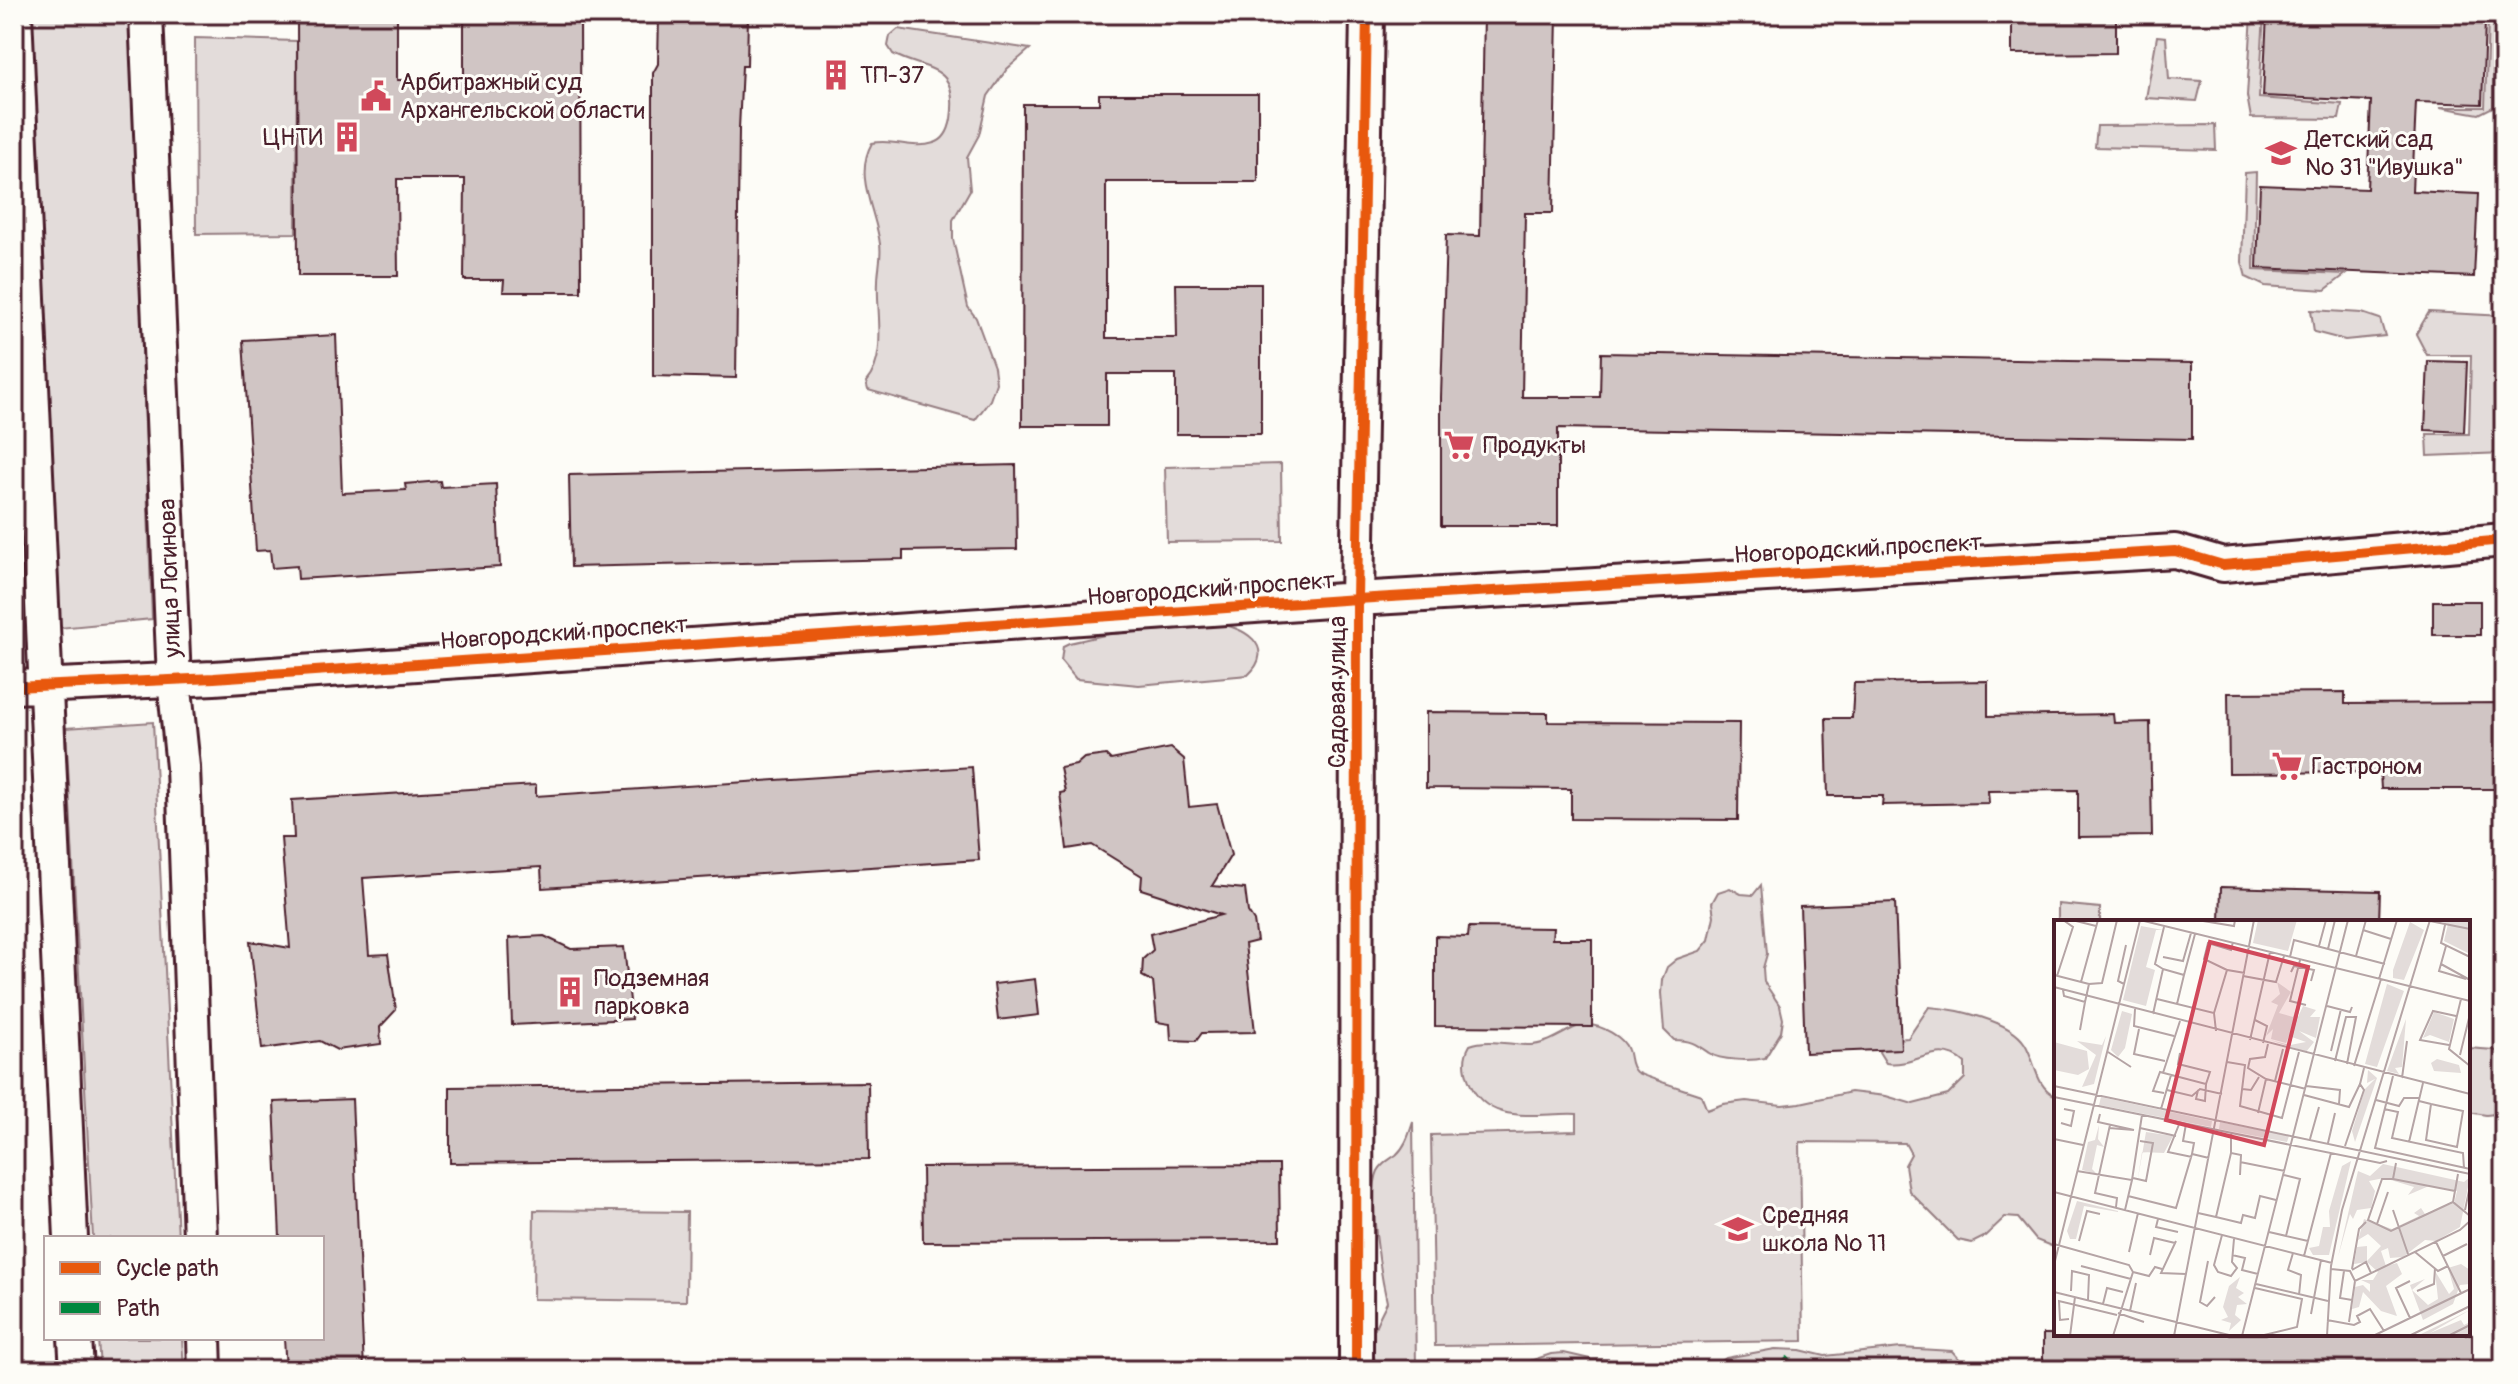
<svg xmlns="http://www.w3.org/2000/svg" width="2518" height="1384" viewBox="0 0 2518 1384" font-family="Pangolin,sans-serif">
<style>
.green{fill:#e3dcda;stroke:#967e82;stroke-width:2}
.building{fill:#d0c5c4;stroke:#4a1f2b;stroke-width:2}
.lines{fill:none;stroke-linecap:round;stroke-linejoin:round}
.street-casing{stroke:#4a1f2b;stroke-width:38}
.street{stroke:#fdfcf7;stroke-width:32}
.quiet{stroke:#00873e;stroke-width:8;stroke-dasharray:16 8;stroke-linecap:butt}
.cycleway-casing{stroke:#fdfcf7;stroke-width:15}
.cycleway{stroke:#e8590c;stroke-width:10}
.labels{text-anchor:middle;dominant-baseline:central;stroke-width:6;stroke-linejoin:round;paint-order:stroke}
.poi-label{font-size:24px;fill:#4a1f2b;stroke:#fdfcf7;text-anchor:start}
.street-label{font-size:24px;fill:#4a1f2b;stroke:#fdfcf7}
.inset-road{fill:none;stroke:#b5a4a5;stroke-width:2}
.view{fill:#d1495b;fill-opacity:0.15;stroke:#d1495b;stroke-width:4}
.inset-edge{fill:none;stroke:#4a1f2b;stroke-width:4}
</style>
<rect width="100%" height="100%" fill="#fdfcf7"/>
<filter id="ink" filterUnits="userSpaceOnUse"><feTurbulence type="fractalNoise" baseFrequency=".0125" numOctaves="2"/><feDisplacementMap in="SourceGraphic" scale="16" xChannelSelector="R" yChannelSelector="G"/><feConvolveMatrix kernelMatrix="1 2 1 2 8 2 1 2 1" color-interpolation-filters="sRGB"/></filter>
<g filter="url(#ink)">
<!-- green -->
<path class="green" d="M31,14H130L152,619L59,628Z
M2252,14H2264L2259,98L2342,104L2339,119L2251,118L2247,96Z
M2434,14H2494L2493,107L2479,114L2440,107H2485L2488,19Z
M898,29L1030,49L1007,69L988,96L979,135L967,157L970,190L953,220V239L968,307L976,318L994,367L996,383L990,400L975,420L868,390L866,382C888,357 876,312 878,281C878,269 882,257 880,244C876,211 853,176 872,143C893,138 912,150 934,143C945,140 949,130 951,119C959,63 928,72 893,54L888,46L890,36Z
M2157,36L2166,37L2169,79L2202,81L2197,101L2146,98Z
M195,38L297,41L296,233L196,234Z
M2215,125L2216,150L2095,147L2097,126Z
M2256,172L2254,270L2346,274L2325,290L2265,286L2246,277L2242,262L2245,173Z
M2311,310L2362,313L2380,319L2385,336L2345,340L2314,332Z
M2429,312L2504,316V453L2428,456L2427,434H2469L2471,355H2427L2416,334Z
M1281,464L1282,541L1167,542L1165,467Z
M1214,624C1243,625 1278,647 1248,675L1139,685L1076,679L1061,661L1063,646L1069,643L1109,634L1190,628Z
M153,722L178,1238H93L66,728Z
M1761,885L1767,954L1763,968L1764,982L1780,1006L1783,1019L1781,1032L1765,1058C1752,1061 1720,1061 1709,1053C1696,1044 1691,1040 1674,1040L1664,1030L1661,993L1662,980L1667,967L1677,959L1700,951L1709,940L1714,916L1712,903L1718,892L1730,888L1741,894L1753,895Z
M2058,904L2100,908V922H2058Z
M1929,1007C1956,1009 2010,1020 2025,1044C2036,1062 2035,1087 2056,1096V1248L2036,1240L2018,1218L2005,1217L1984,1237L1972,1243L1958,1240L1909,1191L1905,1165L1911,1154L1905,1143L1800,1142L1803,1341L1435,1346L1431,1135L1577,1131V1114C1539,1112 1487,1128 1469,1081C1464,1068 1463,1057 1470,1045C1487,1038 1511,1045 1530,1045C1552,1045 1571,1024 1588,1025C1601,1025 1624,1037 1628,1050C1631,1058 1629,1065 1636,1072C1641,1076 1690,1091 1701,1095L1707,1110L1723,1104L1746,1101L1782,1105L1800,1103L1851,1092L1886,1096L1913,1104L1948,1095L1965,1078V1063C1938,1039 1916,1068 1886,1063L1879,1052L1884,1040L1908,1038Z
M2468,1048L2494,1050L2504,1056V1113L2486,1115L2468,1112Z
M1413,1122L1416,1370H1406L1375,1361C1368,1333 1376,1325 1387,1302C1381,1276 1367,1194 1378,1171C1382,1163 1389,1160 1396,1155C1406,1146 1409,1134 1413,1122Z
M534,1210L687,1212L686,1301L533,1299Z
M98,1338H182L184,1370H100Z
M1901,1348L1952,1351L1961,1361L1962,1370H1715V1366L1726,1358L1775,1349L1800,1350L1825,1356Z
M1564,1353L1590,1359L1666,1361L1676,1370H1531L1530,1361L1551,1354Z"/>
<!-- building -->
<path class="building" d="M297,14H397V80H464V14H580L581,292H503L504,280H464L465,179H397L398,276H298Z
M659,14H748L747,66H742L739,129L736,378L653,376V73L658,64Z
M1484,14H1557L1553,213H1525L1522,397H1600L1601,353L2192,363V439L1558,428V526H1441V397L1446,235L1480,236Z
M2012,14H2116V53L2012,54Z
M2267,14L2485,21L2482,104L2416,102L2412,191L2478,194L2474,277L2257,268L2260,185L2367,189L2371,101L2263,96Z
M1099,94H1258V182H1106V338H1177L1176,284H1261V434H1176V374H1107V426H1022L1023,104H1099Z
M336,335L342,493L406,490L405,484L440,481L441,487L496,484L500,567L298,579L297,566L272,568L270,550L256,551L243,340Z
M2428,361L2467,362L2464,432L2425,430Z
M1016,465L1017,549L903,551V559L571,567L569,475Z
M2433,601H2480V635H2433Z
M1988,681V716L2113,714L2114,723L2150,722L2152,836L2078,837V790L1988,791L1989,803L1882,805L1883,796H1828L1826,718H1852L1854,683Z
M2345,692V704L2504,703V789H2381L2380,772L2229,773L2228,693Z
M1426,712L1548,713V722L1739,723L1738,820L1571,819V789L1426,788Z
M1171,748L1184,759L1189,807L1217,804L1231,855L1212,886L1245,889L1248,912L1254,921L1257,941L1245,944L1255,1032L1202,1033L1196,1041L1171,1040L1170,1024L1157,1022L1153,982L1142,976L1143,959L1153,950L1150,934L1221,915L1141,889L1142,876L1092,845L1067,849L1060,793L1065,792L1060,768L1076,765L1084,758L1106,755L1111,760Z
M972,767L979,860L542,888L541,867L363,878L369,955L388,954L396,1010L380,1027L381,1044L337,1050L320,1041L262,1049L250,941L290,948L281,838H294L292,800L536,785V796Z
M2221,887L2380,891L2379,922H2220Z
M1895,902L1901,1049L1805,1053L1800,906Z
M1469,927L1553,928L1552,939H1592V1027L1435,1026V936L1468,937Z
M544,936L571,949L624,947L632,1019L512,1025L509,938Z
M1035,979L1039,1015L998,1020L994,984Z
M868,1082L869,1159L450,1163V1087Z
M352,1099L364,1370H286L284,1338H322V1238H280L274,1102Z
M1279,1165L1280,1240L923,1242L922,1167Z
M2043,1334H2472V1370H2043Z"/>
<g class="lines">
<!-- street casing -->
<g class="street-casing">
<path id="street" d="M15,14L71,1238
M146,14L174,680L183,767L200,1238
M14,687L214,678L1357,599L2175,551L2223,565L2504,540
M75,1338L77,1370
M204,1338L205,1370
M1356,1370L1357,599L1367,14"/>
</g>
<!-- street -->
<use href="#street" class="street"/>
<!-- quiet -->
<path class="quiet" d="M1779,1370L1793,1356"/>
<!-- cycleway casing -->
<g class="cycleway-casing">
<path id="cycleway" d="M14,687L214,678L1357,599L2175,551L2223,565L2504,540
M1356,1370L1357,599L1367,14"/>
</g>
<!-- cycleway -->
<use href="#cycleway" class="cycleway"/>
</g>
</g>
<!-- icons -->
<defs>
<g id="building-bare" transform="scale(2.4)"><path d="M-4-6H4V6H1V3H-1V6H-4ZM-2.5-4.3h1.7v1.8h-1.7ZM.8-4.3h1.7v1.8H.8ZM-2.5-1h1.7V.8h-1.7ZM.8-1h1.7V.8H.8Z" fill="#d1495b" stroke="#fdfcf7" stroke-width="2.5" paint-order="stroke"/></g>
<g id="civic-bare" transform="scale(2.4)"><path d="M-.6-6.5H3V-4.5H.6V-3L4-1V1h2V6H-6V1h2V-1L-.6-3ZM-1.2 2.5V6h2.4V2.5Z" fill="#d1495b" stroke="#fdfcf7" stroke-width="2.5" paint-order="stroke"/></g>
<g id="school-bare" transform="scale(2.4)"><path d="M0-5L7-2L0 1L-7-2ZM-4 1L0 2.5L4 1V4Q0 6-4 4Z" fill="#d1495b" stroke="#fdfcf7" stroke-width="2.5" paint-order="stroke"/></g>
<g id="supermarket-bare" transform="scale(2.4)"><path d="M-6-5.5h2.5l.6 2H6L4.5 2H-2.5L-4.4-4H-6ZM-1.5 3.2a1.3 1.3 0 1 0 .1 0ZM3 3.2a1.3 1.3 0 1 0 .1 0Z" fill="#d1495b" stroke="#fdfcf7" stroke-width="2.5" paint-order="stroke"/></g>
</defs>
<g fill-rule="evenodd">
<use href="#building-bare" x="836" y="75"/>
<use href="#civic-bare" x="376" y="96"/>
<use href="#building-bare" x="347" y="137"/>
<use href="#school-bare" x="2281" y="153"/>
<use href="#supermarket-bare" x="1459" y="445"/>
<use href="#supermarket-bare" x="2287" y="766"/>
<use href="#building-bare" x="570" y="992"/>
<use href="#school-bare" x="1738" y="1229"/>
</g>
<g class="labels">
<!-- poi labels -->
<g class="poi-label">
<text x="860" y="75">ТП-37</text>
<text x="400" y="82">Арбитражный суд<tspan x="400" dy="28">Архангельской области</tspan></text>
<text x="323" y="137" text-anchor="end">ЦНТИ</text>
<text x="2305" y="139">Детский сад<tspan x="2305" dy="28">№ 31 "Ивушка"</tspan></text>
<text x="1483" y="445">Продукты</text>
<text x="2311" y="766">Гастроном</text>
<text x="594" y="978">Подземная<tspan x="594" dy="28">парковка</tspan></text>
<text x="1762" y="1215">Средняя<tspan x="1762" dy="28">школа № 11</tspan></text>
</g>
<!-- street labels -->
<g class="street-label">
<text transform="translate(1858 549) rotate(-3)">Новгородский проспект</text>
<text transform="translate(170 578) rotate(-92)">улица Логинова</text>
<text transform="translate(1211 589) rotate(-4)">Новгородский проспект</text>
<text transform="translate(564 633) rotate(-4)">Новгородский проспект</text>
<text transform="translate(1337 692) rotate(-90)">Садовая улица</text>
</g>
</g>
<!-- overview -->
<g transform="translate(2054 920)">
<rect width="416" height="416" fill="#fdfcf7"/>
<path d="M204,0H243L234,31L199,23ZM383,0H416V34L390,21L394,4ZM356,2L370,10L350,60L339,58V50ZM87,6L109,10H102L92,47L101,50L92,86L69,80ZM223,62L237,72L225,93L239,97L243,86L244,97L249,86L262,90L256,97H266L262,118L245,111L260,122L252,132L216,120L236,125L252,122L235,116L232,123L217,119L219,109L212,116L224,85L217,82L226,74ZM333,64L350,71L323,147L311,144ZM68,91L78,94L71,128L64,137L57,130ZM380,92L400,99L395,122L376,115L369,118ZM352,99L348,147L341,148L345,154L333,151ZM52,116L40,164L28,167L42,135L23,121L48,125ZM0,122L33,131L35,149L24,155L0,150ZM383,139L405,145L407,153L380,151L377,143ZM314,150L323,158L301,222L298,211L311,169L321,159L313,163ZM47,177L158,201L157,207L45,185ZM166,202L235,216L233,222L165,209ZM45,205L44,219L50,227L43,225L38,249L43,254L28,250L34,222L41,220ZM92,212L119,216L110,233L88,232L83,264ZM297,241L275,335H259L255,328L265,326L269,307H276L275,291L288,246ZM329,244L410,262L416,257L406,307L382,321L371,320L349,337L336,338L334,328L327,331L332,346L343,343L348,354L332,366L343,396L327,391L309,372L305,387L298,389L301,367L309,365L316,372V364L307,360H319L324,352L313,342L300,344L303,327L313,326V341L327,326L314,314L304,320L310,299L338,309L365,296L360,293L367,288L371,294L400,283L403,271L375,266L354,275L360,267L330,258L315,261L321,271L317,288L303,290L299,299L296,294L284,337L304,251L316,256ZM23,281L64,291V292L30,286L22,319H16L13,311ZM407,344L416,350V364L406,365L399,384L369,400L356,365L371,359L358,370L374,385L384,379L381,351L395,374L400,369L394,348ZM186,357L182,368L190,373L184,377L193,384L183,385L181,395L187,400L175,411L177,403L167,400L174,397L169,387L175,366ZM416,390L376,413L407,400L410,405L416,402V416H363Z" fill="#e3dcda"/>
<path class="inset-road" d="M18,0L42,6M86,0L416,81M143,0L180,6L181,0M376,1L416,9M391,5L387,23L416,37M309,10L337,19M265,26L272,0M392,26L385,51L412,59M274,29L281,0M302,36L312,0M109,37L129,41L137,13M236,37L240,20L331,44M246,40L236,81L252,85M387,44L416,60M109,49L101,44L110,7M173,50L150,39L154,23L177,30L179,22M237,52L240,46L260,50L257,61M0,55L35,64M130,55L141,14M3,56L19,7L9,0M189,56L222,62L230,36M325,59L343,0M27,62L44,0M70,64L64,61L72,25M0,67L416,174M9,70L10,76L31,82L35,64L48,63L63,0M103,79L160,93L162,111M407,79L395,129L416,146M273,86L296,92L298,87M81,89L80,106L120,116M160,93L173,50L191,53M99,94L109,49L130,55L123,84M201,100L213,106L209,123M85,109L80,134L111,141M26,110L31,82M196,120L216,32M214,124L211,137L196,139L194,148L212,159L252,169M395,125L366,120L379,91L402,96M234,129L246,83M277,131L287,89M54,132L77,147M126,133L124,144L156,152L152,164M406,135L416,94M281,141L292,97H302L293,144M173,142L191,145L186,186L228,198L245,132M300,146L327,59M109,153L126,101M339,156L321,228L416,249M348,158L353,121M221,161L229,129M0,166L416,254M252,166L286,170L285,184M188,169L197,170L205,157M113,170L138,176L146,169L168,174M110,173L99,171L106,152L152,164L151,181L142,179L144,170M250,175L295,187L306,164M0,177L326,243L333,241M322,180L345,186L350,178H365M365,181L377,184L409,191L403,227L372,220L377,184M107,189L117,155M330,189L344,192L338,218L409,233L410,248M204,193L212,159M46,194L44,202L80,210M126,202L114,232L138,237M7,203L17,206L20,191L10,189M132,204L129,221L140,223L138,234M56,205L41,273L63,278L62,287M55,208L80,210M86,208L122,216M177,212V233L187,235L186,255M0,219L29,225M256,219L265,187M355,222L369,163M274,223L281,193M291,226L310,170L306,164L310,148M186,242L231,251M342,243L339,259H328L314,300L337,311L399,282M23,251L78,260L71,290M404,254L399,282L416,296M230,255L246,259L232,316M79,258L92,261L99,223L86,221M339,259L401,271M78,260L88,195M0,272L278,343M74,276L122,288L138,234L155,238M339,290L354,334M411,290L416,266M144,293L162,297L177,233M162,297L187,303L189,295L201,298L206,276L222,280M104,299L102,307L124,312M323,304L334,272M215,312L254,321M168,315L160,345L164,352L177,356L183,348L178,342L180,319M25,321L33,291L46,294M122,321L107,353L132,354M382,322L407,373M0,324L75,345L79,352L59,416M75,332L84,293M361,332L384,351L394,346M239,333L234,350L247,355L245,375M96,335L100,318L121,323M178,335L191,338L188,350L204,354M250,336L277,233M389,336L413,324M154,341L146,382L153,386L161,377M0,345L86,0M27,346L77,359M277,349L296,351L301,361L406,310L416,301M298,349L305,309L312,302M298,350L312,342L317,353M290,351L286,378L298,380M79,352L95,356L101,347L108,349M356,361L342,368L356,398M202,364L274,381M201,368L248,379L243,407L206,416M17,371L18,351L35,355L34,380M363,371L380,364L381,348M0,372L179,416M49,384L53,368L69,372M76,391L82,363M64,393L90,402M257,394L267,340M15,399L6,400L5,381L63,395M273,400L300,405L306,402L303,396L316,389L330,411M295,402L301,361M16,416L21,377M120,416L200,0M188,416L294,0M273,416L277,346L288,290L376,0M319,416L416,369M355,416L416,386M394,416L416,405"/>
<path class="view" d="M156,22L254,47L210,225L112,200Z"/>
<rect width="416" height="416" class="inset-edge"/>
</g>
<!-- margin -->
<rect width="2518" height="1384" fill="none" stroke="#fdfcf7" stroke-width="48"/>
<rect x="24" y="24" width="2470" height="1336" fill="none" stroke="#4a1f2b" stroke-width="3" filter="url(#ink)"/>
<!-- legend -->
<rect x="44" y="1236" width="280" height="104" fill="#fdfcf7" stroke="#b5a4a5" stroke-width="2"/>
<rect x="60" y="1262" width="40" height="12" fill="#e8590c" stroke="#b5a4a5" stroke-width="2"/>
<text x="116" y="1276" font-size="24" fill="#4a1f2b">Cycle path</text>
<rect x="60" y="1302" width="40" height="12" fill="#00873e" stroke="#b5a4a5" stroke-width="2"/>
<text x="116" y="1316" font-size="24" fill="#4a1f2b">Path</text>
</svg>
